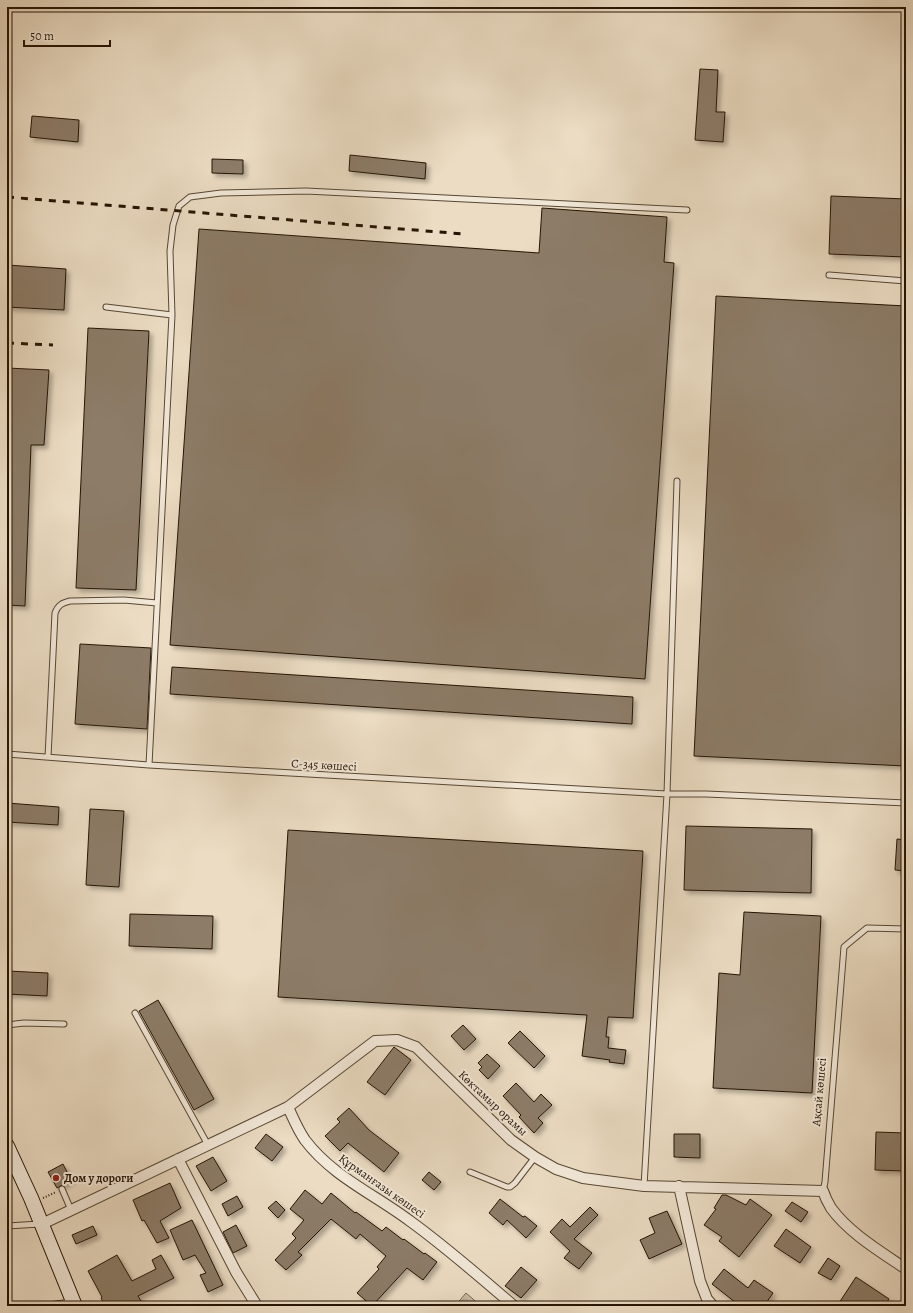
<svg xmlns="http://www.w3.org/2000/svg" width="913" height="1313" viewBox="0 0 913 1313" font-family="Alegreya,serif">
<style>
.park{fill:url(#park-crowns);stroke:#786854}
.building{fill:#8c7c67;stroke:#261504;filter:url(#shadow)}
.lines{fill:none;stroke-linecap:round;stroke-linejoin:round}
.lane-casing{stroke:#574734;stroke-width:7}
.street-casing{stroke:#574734;stroke-width:12}
.secondary-casing{stroke:#261504;stroke-width:16}
.path{stroke:#261504;stroke-width:2;stroke-dasharray:1 2;stroke-linecap:butt}
.lane{stroke:#f2e8d8;stroke-width:5}
.street{stroke:#f2e8d8;stroke-width:10}
.secondary{stroke:#f2e8d8;stroke-width:14}
.rail{stroke:#261504;stroke-width:3;stroke-dasharray:7 7;stroke-linecap:butt}
.poi-dot{fill:#8f2418;stroke:#f2e8d8;stroke-width:1.5}
.labels{text-anchor:middle;dominant-baseline:central;stroke-width:4;stroke-linejoin:round;paint-order:stroke}
.street-label{font-size:12px;fill:#261504;stroke:#f2e8d8}
.poi-label{font-size:12px;font-weight:bold;fill:#261504;stroke:#f2e8d8;text-anchor:start}
</style>
<defs>
<pattern id="park-crowns" width="20" height="18" patternUnits="userSpaceOnUse"><rect width="20" height="18" fill="#cabaa3"/><path d="M2 6a3 3 0 1 1 6 0M12 15a3 3 0 1 1 6 0" fill="none" stroke="#ad9f8b"/></pattern>
<filter id="shadow"><feDropShadow dx="3.5" dy="3.5" stdDeviation="2" flood-color="#0004"/></filter>
</defs>
<rect width="100%" height="100%" fill="#ebdcc3"/>
<filter id="stains"><feTurbulence type="fractalNoise" baseFrequency=".005" numOctaves="4"/><feColorMatrix values="0 0 0 0 .2 0 0 0 0 .09 0 0 0 0 .02 0 0 0 .5 -.17"/></filter>
<radialGradient id="worn" r=".72"><stop offset=".6" stop-color="#630" stop-opacity="0"/><stop offset="1" stop-color="#630" stop-opacity=".3"/></radialGradient>
<!-- park -->
<path class="park" d="M466,1293L481,1306H455Z"/>
<!-- building -->
<path class="building" d="M700,69L718,70L716,112H725L723,142L695,140Z
M32,116L79,120L78,142L30,137Z
M350,155L426,163L425,179L349,171Z
M212,159L243,160V174L212,173Z
M831,196L906,199V257L829,254Z
M542,208L667,217L664,262L674,263L645,679L170,645L199,229L539,253Z
M7,265L66,269L64,310L7,307Z
M716,296L906,306V766L694,756Z
M88,328L149,331L136,590L76,588Z
M7,368L49,370L44,445H31L25,606L7,605Z
M80,644L151,648L147,729L75,724Z
M172,667L633,697L632,724L170,694Z
M7,803L59,807L58,825L7,822Z
M90,809L124,811L119,887L86,885Z
M686,826L812,829L811,893L684,890Z
M288,830L643,851L633,1018L608,1017L606,1037H609L608,1048L626,1050L624,1064L609,1062L610,1060L582,1056L587,1015L278,997Z
M897,839L906,840V871L895,870Z
M744,912L821,916L812,1093L713,1088L719,973L740,975Z
M130,914L213,916L212,949L129,946Z
M8,971L48,973L47,996L7,994Z
M158,1000L214,1099L194,1110L139,1011Z
M463,1025L476,1039L464,1050L451,1036Z
M520,1031L545,1056L534,1068L508,1043Z
M394,1047L411,1060L385,1095L367,1082Z
M487,1054L500,1066L488,1079L479,1070L482,1067L478,1063Z
M516,1083L534,1102L541,1094L552,1105L538,1118L543,1123L534,1133L519,1117L521,1115L503,1096Z
M349,1108L369,1130L399,1153L384,1172L348,1143L340,1151L325,1136L340,1122L337,1119Z
M876,1132L905,1133L904,1171L875,1170Z
M266,1134L283,1147L272,1161L255,1148Z
M674,1134H700V1158L674,1157Z
M213,1157L227,1181L211,1191L196,1166Z
M63,1164L71,1180L57,1188L48,1172Z
M429,1172L441,1182L434,1190L422,1180Z
M170,1183L181,1208L160,1221L169,1238L157,1243L144,1220L142,1221L133,1200Z
M305,1190L322,1204L331,1193L355,1213L356,1212L382,1231L386,1227L403,1240L404,1239L424,1254L425,1253L437,1262L423,1280L407,1268L372,1306L357,1293L379,1269L377,1267L386,1256L360,1234L356,1239L331,1219L298,1252L302,1255L286,1270L275,1260L296,1238L292,1234L304,1220L290,1209Z
M722,1195H726L746,1205L750,1199L772,1215L739,1257L719,1241L722,1237L704,1225L716,1209L714,1208Z
M237,1196L243,1207L228,1216L222,1204Z
M500,1199L523,1217L525,1216L537,1226L526,1238L507,1220L503,1225L489,1213Z
M276,1201L285,1210L278,1218L268,1208Z
M792,1202L808,1212L801,1222L785,1211Z
M590,1207L598,1215L574,1239L592,1253L579,1269L564,1258L570,1251L550,1232L562,1219L570,1227Z
M667,1211L682,1244L649,1259L640,1240L655,1233L649,1218Z
M192,1220L223,1285L208,1292L200,1275L206,1273L195,1255L183,1260L170,1230Z
M236,1225L247,1246L233,1253L223,1232Z
M93,1226L97,1235L76,1244L72,1235Z
M786,1229L811,1247L800,1263L774,1246Z
M117,1255L132,1281L156,1269L152,1260L161,1255L174,1278L138,1296L144,1306H105L101,1298L102,1297L88,1271Z
M828,1258L840,1266L831,1280L818,1273Z
M521,1267L537,1280L521,1298L505,1286Z
M724,1269L748,1288L754,1280L773,1293L764,1306H740L712,1284Z
M856,1277L889,1299L884,1306H837Z"/>
<g class="lines">
<!-- lane casing -->
<g class="lane-casing">
<path id="lane" d="M829,275L906,281
M106,307L172,315L149,765
M172,315L170,251L173,225L179,206L190,197L221,193L306,191L687,210
M677,481L667,794H706L906,803
M7,754L149,765L667,794L644,1186
M48,757L55,613C58,605 62,603 70,601L124,600L157,603
M135,1013L208,1145
M7,1025L24,1023L64,1024
M470,1172L507,1187H510L515,1183L535,1157
M62,1189L71,1210
M823,1191L825,1182L844,947L867,928L906,929
M7,1226L40,1224
M41,1306L71,1302"/>
</g>
<!-- street casing -->
<g class="street-casing">
<path id="street" d="M288,1107C293,1118 298,1130 305,1140C332,1176 374,1194 410,1221C446,1247 480,1277 514,1306
M178,1159L236,1272L257,1306
M679,1186L700,1281L707,1299L713,1306
M42,1224L288,1107L375,1041L397,1040L416,1047L511,1140L535,1157L556,1169L583,1178L644,1186L823,1191C825,1197 828,1203 831,1208C849,1233 881,1252 906,1269"/>
</g>
<!-- secondary casing -->
<g class="secondary-casing">
<path id="secondary" d="M7,1146L31,1198L75,1306"/>
</g>
<!-- path -->
<path class="path" d="M43,1198L56,1192"/>
<!-- lane -->
<use href="#lane" class="lane"/>
<!-- street -->
<use href="#street" class="street"/>
<!-- secondary -->
<use href="#secondary" class="secondary"/>
<!-- rail -->
<path class="rail" d="M7,197L464,234
M7,343L53,345"/>
</g>
<!-- markers -->
<circle class="poi-dot" cx="56" cy="1178" r="4"/>
<g class="labels">
<!-- street labels -->
<g class="street-label">
<text transform="translate(324 765) rotate(3)">С-345 көшесі</text>
<text transform="translate(819 1092) rotate(-85)">Ақсай көшесі</text>
<text transform="translate(493 1103) rotate(43)">Көктамыр орамы</text>
<text transform="translate(382 1186) rotate(35)">Құрманғазы көшесі</text>
</g>
<!-- poi labels -->
<g class="poi-label">
<text x="64" y="1178">Дом у дороги</text>
</g>
</g>
<!-- margin -->
<rect width="913" height="1313" fill="none" stroke="#ebdcc3" stroke-width="24"/>
<rect x="8" y="8" width="897" height="1297" fill="none" stroke="#261504" stroke-width="2"/>
<rect x="12" y="12" width="889" height="1289" fill="none" stroke="#261504"/>
<!-- scale -->
<path d="M24 40v6h86v-6" fill="none" stroke="#261504" stroke-width="2"/>
<text x="30" y="40" font-size="12" fill="#261504" stroke="#f2e8d8" stroke-width="3" paint-order="stroke">50 m</text>
<rect width="100%" height="100%" filter="url(#stains)"/>
<rect width="100%" height="100%" fill="url(#worn)"/>
</svg>
